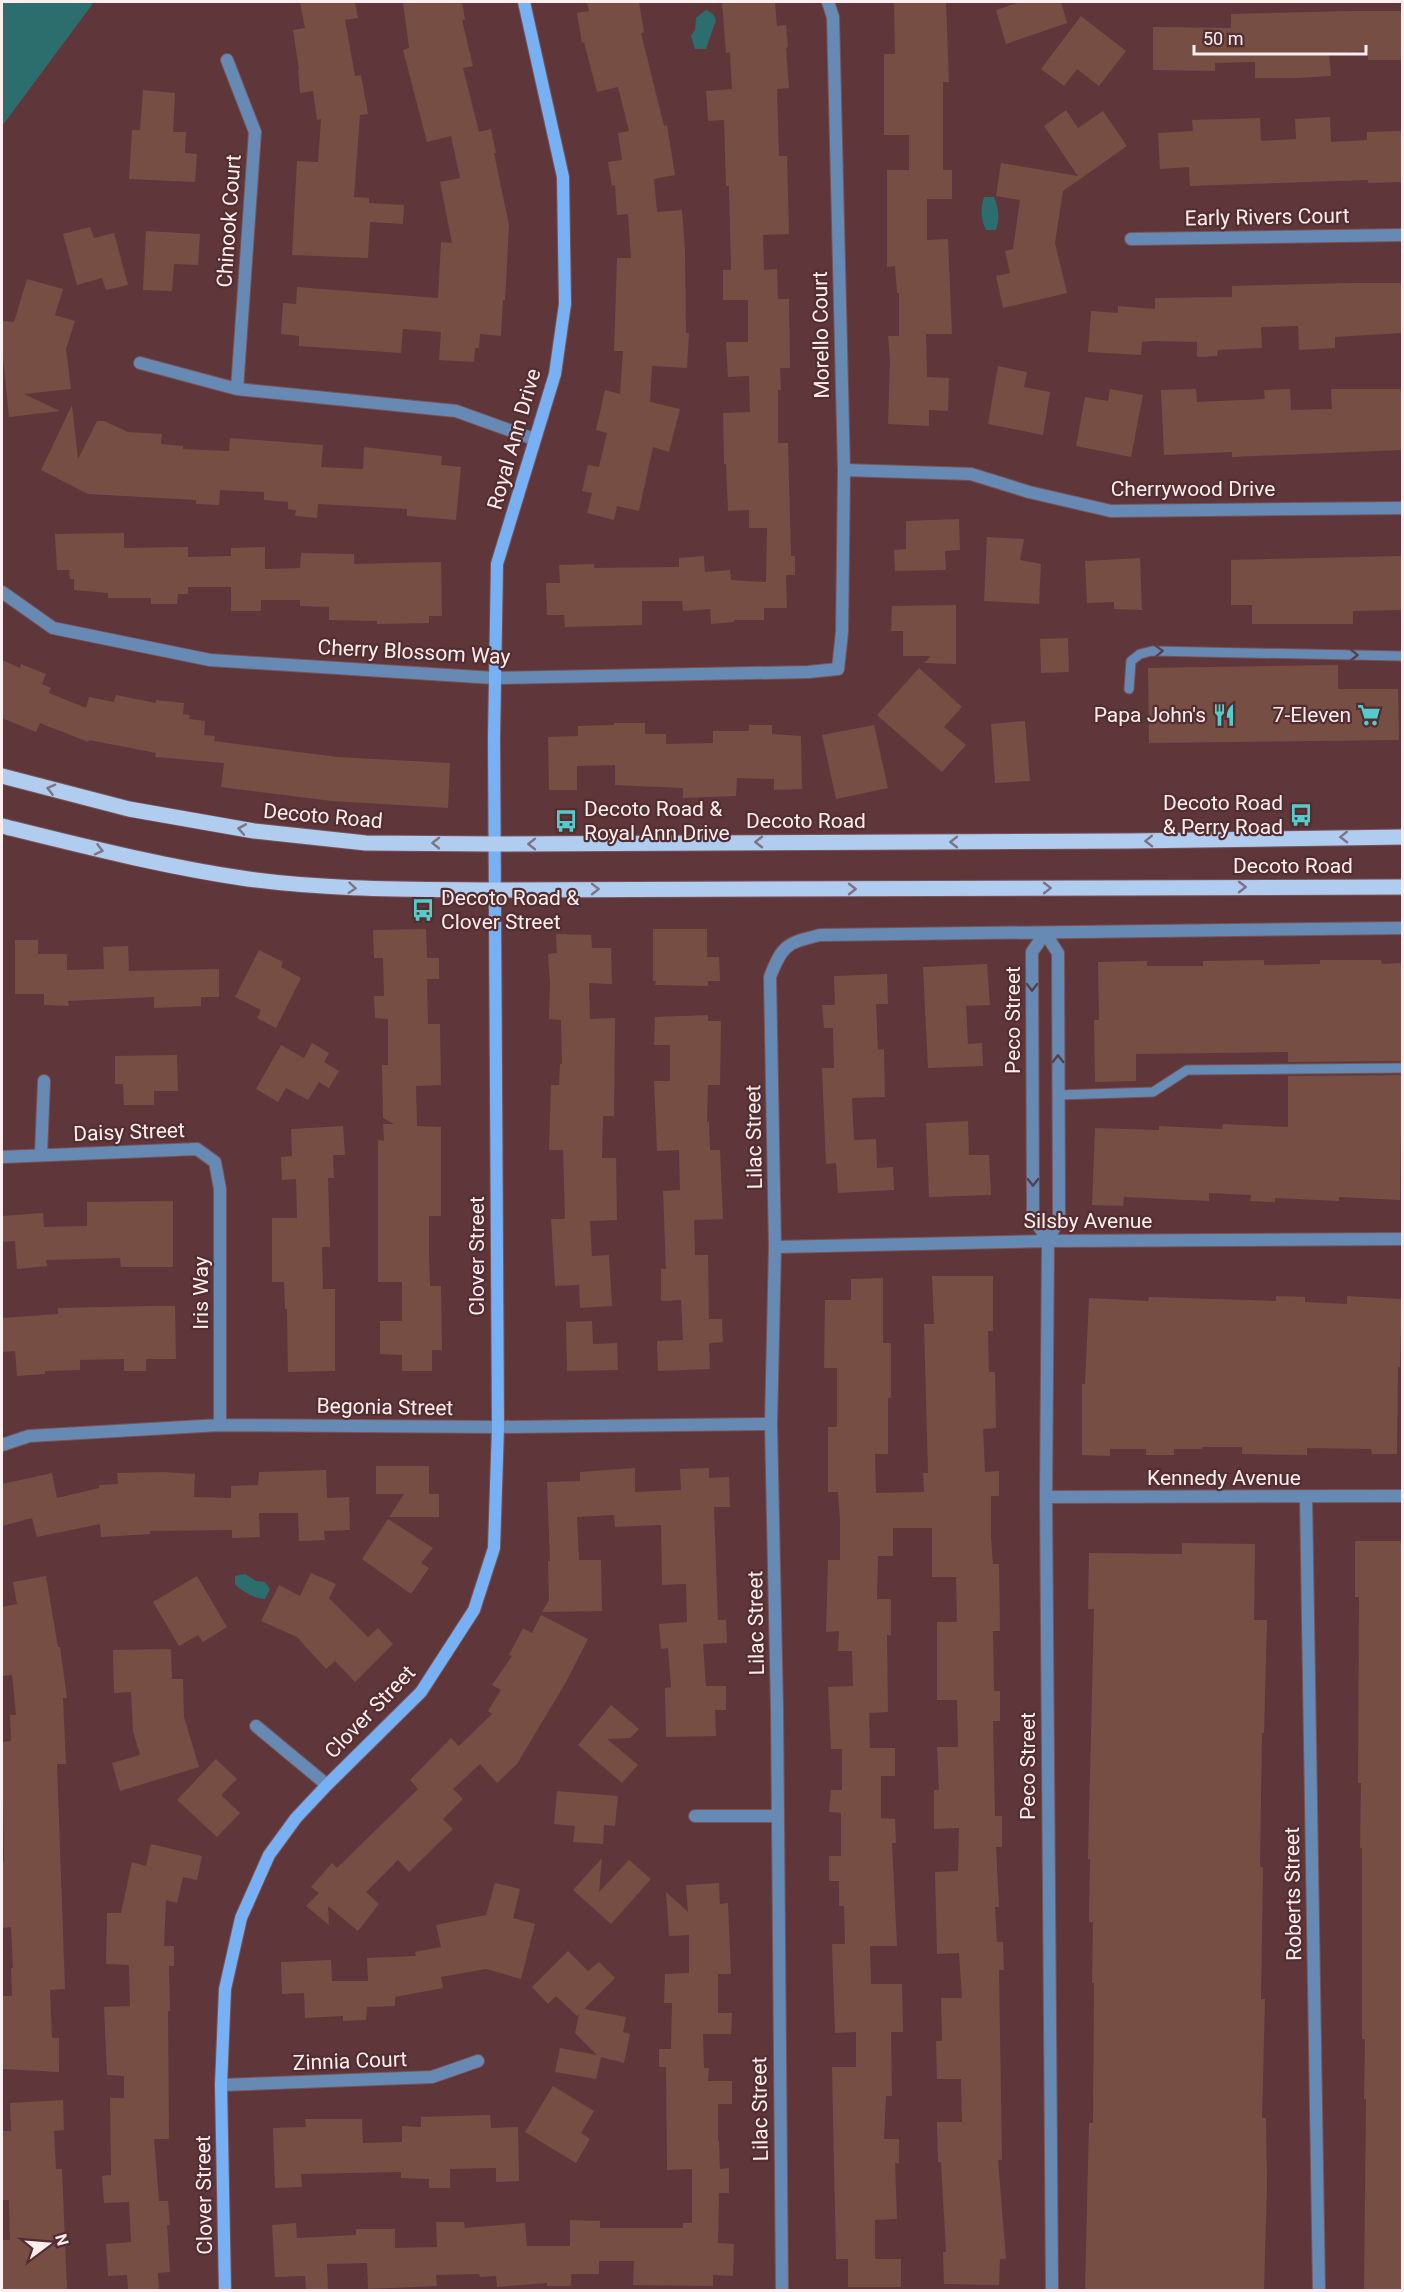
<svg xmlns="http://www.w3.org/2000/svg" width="1404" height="2292" viewBox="0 0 1404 2292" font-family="Roboto,sans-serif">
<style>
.water{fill:#2c6e6e}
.building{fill:#764e44}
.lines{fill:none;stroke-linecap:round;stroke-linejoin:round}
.lane-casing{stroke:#785458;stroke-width:11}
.street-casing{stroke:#785458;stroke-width:14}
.secondary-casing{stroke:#785458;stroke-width:14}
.primary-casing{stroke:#785458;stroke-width:17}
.lane{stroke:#678ab5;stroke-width:9}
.street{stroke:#678ab5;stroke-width:12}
.secondary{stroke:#78b0f4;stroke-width:12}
.primary{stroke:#b0ccef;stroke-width:15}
.oneway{stroke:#57404b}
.oneway2{stroke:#7d7586}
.labels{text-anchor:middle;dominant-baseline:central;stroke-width:4.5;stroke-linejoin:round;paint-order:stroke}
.street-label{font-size:21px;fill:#feeeef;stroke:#532d30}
.poi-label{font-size:21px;fill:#feeeef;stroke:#532d30;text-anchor:end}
</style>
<rect width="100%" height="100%" fill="#5f373b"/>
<!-- water -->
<path class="water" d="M2,2H94L2,126Z
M706,10L713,14L716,20L706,49H695L691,36L695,30L696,18Z
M984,197H994C999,209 1000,218 996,230H986C981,219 980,210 984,197Z
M245,1574L256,1581L265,1582L270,1589L265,1599C256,1599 241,1591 235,1584V1576Z"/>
<!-- building -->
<path class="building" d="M300,2H355L358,18L345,20L355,76L361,75L368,114L360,115L354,197L369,198V203L404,205L403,224L370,222L368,258L292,255L297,161L318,162L321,119L317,120L313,91L300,93L298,69H299L293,30L305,28Z
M403,2H462L465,20H462L473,66L463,68L479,132L491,129L496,153H494L509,225L505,300H503L501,336L480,334L479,348H475L474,362L439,360L441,332L403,329L401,353L299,346V336L281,334L283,303L296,304L297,287L438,298L441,242L452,243L440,182L460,178L451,136L427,142L403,50L409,48Z
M587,2H639L644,32L641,33L664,126L667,125L675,175L654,179L657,212L682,210L685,251L686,333H689L687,368L652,366L650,402L680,409L669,452L653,447L639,511L617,506L614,520L587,513L592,493L582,491L588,465L599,467L607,433L596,430L605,390L620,394L623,351H614L617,258H631L628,214L617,215L615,185L612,186L608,162L622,160L618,133L629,131L618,87L597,92L584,42L582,43L577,13L589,11Z
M744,2H775L777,26L786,25L788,47L786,48L789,88L777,89L779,156H787L789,234L763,235L764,270L777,269L778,299H789L790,368H780L781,390H778V443H788L791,556H795V575H786L787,608H764V620H734V622L711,624L710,609L683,611L682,601H642V625L565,627L564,615H547L546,583H560L559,565L594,564V568L679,567V558L704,556L705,572L730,570L731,580L766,582L767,528H749V510L728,511L726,464H724L723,413L750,412L749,376L728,377L726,342H748V300H723V270H731L729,186H726L724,120L708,121L706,91L732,89L730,52L726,53L722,3Z
M894,2H946L949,82H943V170H952V199H927V240L948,239L952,334H926L927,377L949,378L948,411L929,410V426L888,424L890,360L888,336H899V293H897L895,266L887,267V170H909V135H884V54H895Z
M1020,2H1061L1067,23L1006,44L996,10Z
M1352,11H1402V60H1368V51L1329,53L1331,76L1298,78H1255V62L1215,63V71L1153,70V27L1231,28V14Z
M1081,16L1126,51L1099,86L1077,69L1064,86L1041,69Z
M143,90L175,93L173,132H186L185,153L197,154L195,182L129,179L132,130H140Z
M1066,110L1078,128L1103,111L1127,146L1063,191L1055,243L1067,293L1003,308L996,276L1010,273L1005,251L1013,249L1020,200L996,196L1001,163L1078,176L1044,126Z
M1330,117L1331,142L1367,140V132L1402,131V182L1368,183V180L1190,186L1189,167L1160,169L1158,133L1193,131L1192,120L1260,118L1261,141L1296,139L1295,119Z
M90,227L94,238L114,233L128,285L106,290L102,278L77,285L63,234Z
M146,231L200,234L198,265L174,264L172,291L143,290Z
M27,279L63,289L55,315L75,321L66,349L71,389L24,394L60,411L9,417L2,348V321L14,322Z
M1354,283H1402V333L1335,337V348L1299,350L1298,326L1261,327L1262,348L1218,350L1217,356L1197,357V342L1153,341L1142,342L1141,355L1088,352L1091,311L1118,313V306L1155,309V298L1232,297V286Z
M998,366L1027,372L1024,387L1050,392L1043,435L988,424Z
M1110,389L1143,395L1131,457L1076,446L1085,397L1108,401Z
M1196,389L1197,402L1265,399L1264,390L1290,389L1291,410L1332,409L1331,389H1402V450L1232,457V452L1164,455L1161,390Z
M72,405L78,459L97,421H104L128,432L162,434L161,444L183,446V449L229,451L230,438L323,445L321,467L363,469L364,447L442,456L441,465L461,467L456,520L407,516V509L318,504L317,518L295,516L296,510L288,509V502L264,500V492L220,490L219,505L196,504V500L88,494L41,470Z
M959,519L960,550L945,551L946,570L895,571L894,550L906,549V521Z
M124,533V548L188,547V557L231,556V548L265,547V569L300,568L301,553L354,554V564L441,562L442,616H429V623L377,624V621L329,620V607L300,606V600H261V611H231V587H188V594H178L177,604H151V598H108V593L74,590V579H70L69,570H57L55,534Z
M987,537L1024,539L1020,560L1041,564L1039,604L984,601Z
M1402,556V610L1353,611V624H1252V605H1231V560Z
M1140,558L1142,610L1114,609V602L1087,603L1085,561Z
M956,605V664L924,663L931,656H903V631H891L892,606Z
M1068,638L1069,672L1041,673L1040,639Z
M2,660L20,668L21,664L46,674L42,684L51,688L49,693L86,708L89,697L114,702L116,695L156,703V700L184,703L183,714L190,715L189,719L205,721L204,735L215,736L214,741L337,757L450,763L448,808L332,801L221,787L224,763L155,757L156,753L89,740L88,742L40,723L36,732L2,718Z
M1338,665V689H1398L1399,740L1149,743L1148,668Z
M919,668L962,707L944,727L966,745L942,772L877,715Z
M1025,721L1030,781L995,783L991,724Z
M614,723H645V734H666V744L713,743V731H749V725H772V734L801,736L802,789L774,790V779L737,778L736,796L683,798V788L615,785V765L577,766V790H549L548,737L578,736V726L614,725Z
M874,725L888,788L836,799L822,735Z
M426,929L427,958H439V979H427L428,1024H440L441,1085L416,1086L417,1126L441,1127V1216H429V1255L430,1286H441L442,1350H432V1371H402V1355L380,1354V1321H402V1282H378V1140L384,1141L383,1124H394L383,1118L382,1065H388V1019L375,1018L374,996H384L383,958H374L373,930Z
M653,929H707V957H719L720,981H708V986L655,985L656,981H653Z
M556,934L591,935L592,948H611L612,984L589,983L590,1019L615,1018L614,1116H603L602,1158H616L617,1220L590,1221L592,1256L609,1255L612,1306L580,1308L579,1285L555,1286L551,1219H565L563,1150H549L551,1085H559L560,1064H562L561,1020L549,1019L550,983L548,954L557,953Z
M15,940H38V954H67V970L104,969L103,947L128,946L129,971L219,969V997H201V1006L154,1008V997L68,1001L69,1006L44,1005V994H15Z
M259,950L283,962L281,967L301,978L276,1028L257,1018L261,1010L235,997Z
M1264,960V965L1320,964V960H1381L1382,964L1402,963V1061L1288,1062V1052L1136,1054V1081L1095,1082L1094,1020H1099L1098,962L1147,961V966H1203V961Z
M987,964L990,1005L966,1006L968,1044L982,1043L983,1066L928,1068L923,967Z
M887,974L888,1004H876L878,1050L884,1049L885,1097L852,1098L854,1140L876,1139L877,1168L893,1167L894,1190L838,1193L836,1163L826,1164L822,1068H834L833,1028H824L822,1005H835L834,976Z
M708,1015V1021H721L720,1085H708L707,1122H709L710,1150H720L723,1219L694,1220L695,1255H708L709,1319H722L723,1342L709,1343L710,1369L658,1371L657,1341L683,1340L681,1300L661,1301V1269H666L663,1191L680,1190L679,1150L657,1151L654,1081H670V1045H654L655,1017Z
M312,1043L329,1053L324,1062L339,1071L329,1088L319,1082L308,1100L286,1088L278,1102L256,1089L281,1045L304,1058Z
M177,1055L178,1091H154V1105H124L123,1084H115V1056Z
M1402,1075L1400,1200L1339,1197V1201L1275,1198V1202L1250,1201L1251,1195L1209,1193V1201L1124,1197L1123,1206L1092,1205L1095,1128L1159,1130V1126L1222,1129L1223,1124L1288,1127V1076Z
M968,1121L969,1155H989L991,1195L929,1197L926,1123Z
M343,1126L345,1155H333L334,1178H328L330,1247H322L323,1289H335V1371L288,1372L287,1309H285L284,1282H272V1218H297L296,1179L282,1180L281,1157L292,1156L291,1129Z
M173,1201V1267H121L120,1258L46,1260L47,1266L17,1269L15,1241L2,1242V1216L43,1213L44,1227L87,1226V1202Z
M932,1276H993V1331H988L989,1372H995L996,1428L983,1429L985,1472L999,1471V1496H991V1537L993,1564H999L1000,1631H993L994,1691H1000V1721H993L995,1816H1002V1847H996L999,1907H995L997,1942H1003L1004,1970H999L1002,2160H998L1006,2259H1000L999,2285L944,2284L943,2252H946L941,2162H938L937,2122H962L961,2079H937L936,2041H942L941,1998H962L959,1953L937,1954L935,1872L958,1871L959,1828L934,1829V1790H939L937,1747H958L957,1700H937V1622H957L956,1577H932V1528H893V1556H878L877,1599H891V1635H887L888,1712L869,1713L870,1748H895V1776H881V1818L895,1819L896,1843H892L897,1946H870L871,1984H902L903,2032H891L892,2096H886L884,2139H899V2163H895L897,2219L875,2220V2259H901V2287H848V2259H836L832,2067H856V2032L835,2033L832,1944H845L844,1906H839V1881H829V1856H841V1813L829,1812L831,1790H842V1749H831L828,1687L853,1686L852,1651H838L839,1631L826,1632L828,1560H840V1522L838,1492H828V1427H837V1368H824L825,1300H851V1279L883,1278V1343H891V1398H888V1454H875L876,1493L924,1492L923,1473H928L924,1324H934Z
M1276,1296L1305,1297V1302L1347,1304V1296L1402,1299L1400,1367H1398L1397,1454H1372L1371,1449L1307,1448V1455L1242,1454V1447H1202V1449H1174V1455H1146V1449H1110V1456L1082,1455V1384H1085L1089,1298L1148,1301L1149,1297L1276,1301Z
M150,1306H175L176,1359H146V1371H124V1359L80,1360V1370L45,1371V1374L17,1376L15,1351L2,1352V1318L58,1314V1308Z
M592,1321L593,1344L617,1343L618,1370L567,1371L566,1322Z
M376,1466H429V1494H439V1517H389L404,1494H376Z
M635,1468V1492L681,1490L680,1469L709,1468V1478L729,1477L730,1507H714L718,1620H726L727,1643L703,1644L706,1686H726V1710H715L716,1736L666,1737L665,1688L671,1687L668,1648L661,1649L659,1624L687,1622L686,1584L662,1585L661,1525L615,1527L614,1515L577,1517L579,1560H601L602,1611L542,1612L549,1600L548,1561H550L547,1482L580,1481V1472Z
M326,1470L327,1498L349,1497L350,1530L324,1531L325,1540L299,1541L298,1513H259L260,1537L232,1538V1530L150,1531V1534L101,1537L100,1524L37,1537L32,1518L2,1526V1484L52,1473L57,1498L99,1488V1485L118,1484L117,1473L164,1472L195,1474L194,1497L231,1498V1486L258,1485L259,1472Z
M388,1519L433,1548L421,1563L429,1568L411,1594L362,1559Z
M1355,1541H1402V2290H1364L1366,2099H1364L1365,2039H1362V1848H1360L1361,1783H1358L1359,1597H1355Z
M1182,1543L1255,1544L1254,1620H1267L1264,1733H1262L1260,1867H1263L1261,1999H1265L1262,2118H1266L1267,2186L1264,2290H1085L1089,2123H1093L1094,1983H1092L1093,1922H1089L1090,1859H1088L1094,1609H1088L1089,1553L1182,1554Z
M311,1573L336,1584L329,1598L368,1637L378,1628L393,1644L355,1682L335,1661L326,1669L297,1637L261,1621L279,1585L300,1596Z
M46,1576L58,1647H60L67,1698H63L66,1764H57L65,1989L50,1990L52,2038H59V2072L2,2069V1996H12L11,1968H13L11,1927L2,1928V1861H4L2,1742L11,1741L10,1715H16L12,1675L2,1676V1607L17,1604L13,1582Z
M197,1576L227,1627L203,1642L198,1635L179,1646L153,1602Z
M541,1615L588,1639L566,1682L517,1764L497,1783L480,1764L453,1789L463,1799L443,1819L453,1829L409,1872L398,1860L366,1892L379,1904L358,1931L328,1906L329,1925L306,1906L319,1893L311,1887L332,1863L337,1868L418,1789L410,1780L451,1738L459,1746L492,1714L488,1711L501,1690L492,1685L512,1656L509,1655L523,1628L532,1633Z
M171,1649L172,1679H183L184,1717L199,1767L120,1791L112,1763L140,1755L133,1731L131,1692L114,1693L113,1650Z
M611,1705L639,1729L630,1738L607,1739L638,1765L622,1783L578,1745Z
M216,1759L237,1779L221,1795L240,1813L217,1837L177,1800Z
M557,1791L618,1796L615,1826L604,1825L603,1844L573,1842L575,1826L554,1824Z
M151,1844L202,1856L197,1880L183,1877L177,1903L166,1900L164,1946H174V1966H169L170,2011H168L169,2139H154L159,2201H168L170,2225H167L170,2272L158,2273L159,2290H128L127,2275L108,2276L106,2244L131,2242L129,2202L104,2203L102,2176L111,2175L110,2098H124V2076L107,2075L104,2007L130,2006L129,1965L106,1964L107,1913H121L132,1862L146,1866Z
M602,1858L599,1892L629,1860L651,1879L611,1924L573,1890Z
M495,1883L520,1889L513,1918L535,1924L521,1979L486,1969L441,1977L443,1988L395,1997V2006L367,2007L366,2020L343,2021V2016L305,2018L304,1993L282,1994L281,1962L331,1960L332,1981H368L367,1958L416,1956L415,1952L441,1947L436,1925L486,1915Z
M719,1883L720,1904L728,1903L731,1974H718V2013H732L731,2034H703L704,2068H709L708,2081H732V2104H718V2141H719L720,2169L729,2168V2193H719L718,2243L734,2244L733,2276L713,2275V2286L633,2285L634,2261H599V2274H571V2286H547V2283L497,2287L496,2276L480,2277L479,2274L436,2275L437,2286L368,2289L367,2263L327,2264L328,2289L306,2290L305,2276L275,2277L272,2225L296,2223L297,2238L356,2235V2229H395V2248L437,2247L436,2222H464L465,2228L525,2223L527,2246H570V2220L600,2221V2228H683V2223H692V2169L667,2170L666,2067H659V2049H671L672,2003H664L665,1974L689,1973V1935L669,1936L666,1892L688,1912L686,1885Z
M568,1951L588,1971L599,1962L615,1978L584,2009L626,2017L623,2032L630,2034L624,2063L601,2057L596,2079L555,2072L560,2048L597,2055L575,2033L579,2014L577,2016L556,1996L548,2004L532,1987Z
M553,2086L594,2111L581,2133L590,2139L576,2163L525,2132Z
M63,2100L64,2130L54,2131L56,2169H62L67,2289L2,2290V2240H10L9,2200H2V2131H11L10,2103Z
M490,2115L491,2128L518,2127L519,2181L496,2182V2168L450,2169V2188H429V2179L401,2178V2172L301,2174L302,2187L275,2188L273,2128L306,2127L305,2119H362L363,2143L402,2142V2126L421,2127V2117Z"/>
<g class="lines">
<!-- lane casing -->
<g class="lane-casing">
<path id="lane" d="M1129,689L1131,661L1140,654L1152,651L1402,656
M1058,1095L1153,1092L1187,1070L1402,1068"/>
</g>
<!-- street casing -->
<g class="street-casing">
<path id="street" d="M227,60L255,132L237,389
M1131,239L1402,235
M140,363L237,389L456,411L534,439
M844,470L971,474L1029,492L1111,511L1402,508
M2,592L53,628L210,660L494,678L808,672L838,669L842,632L844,470L833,17L828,2
M41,1154L44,1081
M2,1157L197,1149L215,1162L220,1189V1425
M1048,1241L1033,1217L1032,952L1045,933L1058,953L1059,1218L1048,1241L1046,1497L1052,2290
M775,1247L1048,1241L1402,1239
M2,1445L29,1436L220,1425L498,1427L771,1424
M1046,1497L1402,1496
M1306,1497L1319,2290
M256,1726L327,1785
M695,1816H777
M221,2085L432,2077L478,2061
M782,2290L777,1709L771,1424L775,1247L770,977C782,945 787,943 820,935L1402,928"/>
</g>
<!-- secondary casing -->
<g class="secondary-casing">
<path id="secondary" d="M225,2290L221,2085L225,1989L241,1918L269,1855L296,1818L327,1785L421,1692L474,1610L494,1548L498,1427L494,738L497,564L555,374L565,304L563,177L524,2"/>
</g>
<!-- primary casing -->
<g class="primary-casing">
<path id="primary" d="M2,776L129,809L254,831L366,843L495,844L1129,841L1402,837
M2,826C83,846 165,867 248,879C329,890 412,889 495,890L1402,887"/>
</g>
<!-- lane -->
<use href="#lane" class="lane"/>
<!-- street -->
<use href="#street" class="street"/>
<!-- secondary -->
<use href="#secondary" class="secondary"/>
<!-- primary -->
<use href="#primary" class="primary"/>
</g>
<!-- one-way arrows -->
<defs><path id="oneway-chevron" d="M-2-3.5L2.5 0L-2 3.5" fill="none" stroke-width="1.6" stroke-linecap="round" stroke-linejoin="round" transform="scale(1.5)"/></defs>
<g class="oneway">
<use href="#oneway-chevron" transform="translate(1159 651) rotate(-2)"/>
<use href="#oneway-chevron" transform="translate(1354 655) rotate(1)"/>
<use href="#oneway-chevron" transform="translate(1032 987) rotate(90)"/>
<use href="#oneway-chevron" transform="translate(1058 1059) rotate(-90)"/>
<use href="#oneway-chevron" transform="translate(1033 1182) rotate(90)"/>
</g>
<g class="oneway2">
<use href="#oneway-chevron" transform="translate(51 789) rotate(-166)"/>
<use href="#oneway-chevron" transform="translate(242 829) rotate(-170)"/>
<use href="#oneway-chevron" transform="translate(1344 837) rotate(179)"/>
<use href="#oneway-chevron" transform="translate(1149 841) rotate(179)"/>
<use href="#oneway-chevron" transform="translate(759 842) rotate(180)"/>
<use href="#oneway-chevron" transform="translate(954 842) rotate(180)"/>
<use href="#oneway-chevron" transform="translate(436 843) rotate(-179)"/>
<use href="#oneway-chevron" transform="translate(532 844) rotate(180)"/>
<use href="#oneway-chevron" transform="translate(99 850) rotate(14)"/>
<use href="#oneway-chevron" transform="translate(1242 887)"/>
<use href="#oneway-chevron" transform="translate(352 888) rotate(5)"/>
<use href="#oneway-chevron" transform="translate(1047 888)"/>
<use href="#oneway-chevron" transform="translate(595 889)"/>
<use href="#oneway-chevron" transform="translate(852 889)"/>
</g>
<!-- icons -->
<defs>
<g id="restaurant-bare" transform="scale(1.8)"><path d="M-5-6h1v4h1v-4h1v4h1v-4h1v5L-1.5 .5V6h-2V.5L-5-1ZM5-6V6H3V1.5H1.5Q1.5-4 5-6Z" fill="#52cdcc" stroke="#532d30" stroke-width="2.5" paint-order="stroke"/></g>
<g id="supermarket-bare" transform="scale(1.8)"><path d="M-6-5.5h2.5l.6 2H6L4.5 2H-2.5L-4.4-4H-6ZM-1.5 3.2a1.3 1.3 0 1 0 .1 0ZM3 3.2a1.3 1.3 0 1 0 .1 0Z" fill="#52cdcc" stroke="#532d30" stroke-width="2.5" paint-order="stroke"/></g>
<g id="bus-bare" transform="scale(1.8)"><path d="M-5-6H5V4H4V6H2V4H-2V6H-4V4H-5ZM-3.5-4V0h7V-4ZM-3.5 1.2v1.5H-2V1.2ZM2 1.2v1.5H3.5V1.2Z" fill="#52cdcc" stroke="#532d30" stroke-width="2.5" paint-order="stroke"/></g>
</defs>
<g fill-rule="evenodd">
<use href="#restaurant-bare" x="1224" y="715"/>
<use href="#supermarket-bare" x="1369" y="715"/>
<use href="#bus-bare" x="1301" y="815"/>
<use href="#bus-bare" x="566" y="821"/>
<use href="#bus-bare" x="423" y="910"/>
</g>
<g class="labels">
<!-- street labels -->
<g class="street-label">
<text transform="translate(1267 217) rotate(-1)">Early Rivers Court</text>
<text transform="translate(229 221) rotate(-86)">Chinook Court</text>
<text transform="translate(821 335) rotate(-91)">Morello Court</text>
<text transform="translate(514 439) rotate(-74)">Royal Ann Drive</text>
<text x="1193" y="489">Cherrywood Drive</text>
<text transform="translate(414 652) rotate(3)">Cherry Blossom Way</text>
<text transform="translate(323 816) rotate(5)">Decoto Road</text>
<text x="806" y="821">Decoto Road</text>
<text x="1293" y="866">Decoto Road</text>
<text transform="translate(1013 1020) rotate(-90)">Peco Street</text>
<text transform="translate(129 1132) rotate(-2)">Daisy Street</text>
<text transform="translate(754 1137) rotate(-91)">Lilac Street</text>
<text x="1088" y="1221">Silsby Avenue</text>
<text transform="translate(477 1256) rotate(-90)">Clover Street</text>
<text transform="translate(201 1293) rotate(-90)">Iris Way</text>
<text transform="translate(385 1407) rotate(1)">Begonia Street</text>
<text x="1224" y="1478">Kennedy Avenue</text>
<text transform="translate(756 1623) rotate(-91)">Lilac Street</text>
<text transform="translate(370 1712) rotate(-46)">Clover Street</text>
<text transform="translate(1028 1766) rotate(-90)">Peco Street</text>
<text transform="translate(1293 1894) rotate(-91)">Roberts Street</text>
<text transform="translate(350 2061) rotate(-2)">Zinnia Court</text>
<text transform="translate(760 2109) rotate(-91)">Lilac Street</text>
<text transform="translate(204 2195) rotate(-91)">Clover Street</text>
</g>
<!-- poi labels -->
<g class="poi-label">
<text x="1206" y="715">Papa John's</text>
<text x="1351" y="715">7-Eleven</text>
<text x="1283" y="803">Decoto Road<tspan x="1283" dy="24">&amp; Perry Road</tspan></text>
<text x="584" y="809" text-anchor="start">Decoto Road &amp;<tspan x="584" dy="24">Royal Ann Drive</tspan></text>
<text x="441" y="898" text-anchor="start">Decoto Road &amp;<tspan x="441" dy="24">Clover Street</tspan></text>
</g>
</g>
<!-- border -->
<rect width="1404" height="2292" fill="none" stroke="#feeeef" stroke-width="6"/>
<!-- north arrow -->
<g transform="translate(48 2244) rotate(74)" stroke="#532d30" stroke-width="4.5" paint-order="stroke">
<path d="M0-4.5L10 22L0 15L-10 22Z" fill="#feeeef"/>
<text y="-9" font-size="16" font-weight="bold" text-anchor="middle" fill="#feeeef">N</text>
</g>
<!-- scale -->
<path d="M1194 45v9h172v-9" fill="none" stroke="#feeeef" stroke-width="3"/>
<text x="1203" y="45" font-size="18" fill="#feeeef" stroke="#532d30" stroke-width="4.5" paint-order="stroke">50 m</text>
</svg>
